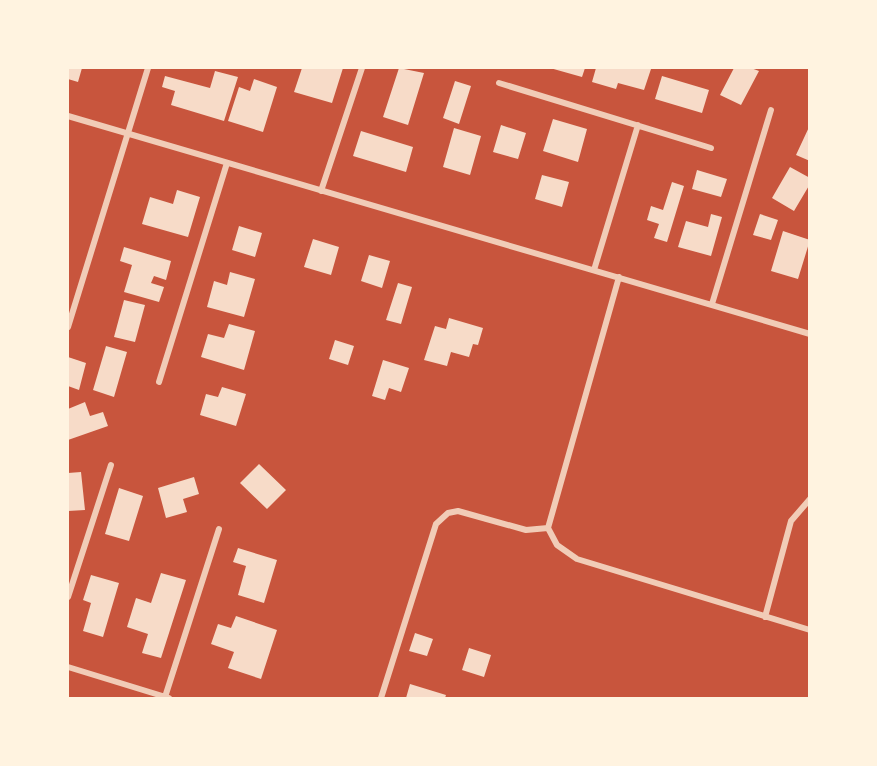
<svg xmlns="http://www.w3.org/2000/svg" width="877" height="766" viewBox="0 0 877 766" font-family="'Fira Sans',sans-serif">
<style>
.building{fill:#f7dbc8}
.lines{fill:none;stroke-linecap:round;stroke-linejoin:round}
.minor{stroke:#f1ccb7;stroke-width:6}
</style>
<rect width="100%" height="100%" fill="#c8553d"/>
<!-- building -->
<path class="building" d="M68,68H82L78,82L68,79Z
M302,68H343L332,103L294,92Z
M399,68L424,73L408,125L383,117Z
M550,68H585L582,77Z
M596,68H647L651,69L644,90L618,83L616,89L592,82Z
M734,68H751L759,71L741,105L720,95Z
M215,71L238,77L224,121L171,105L175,91L162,87L165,76L210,88Z
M662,76L709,90L702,113L655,99Z
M254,79L277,87L263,132L228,121L239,87L250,91Z
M455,81L471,86L459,124L443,118Z
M553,119L587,129L578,162L543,151Z
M501,125L526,133L518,159L493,152Z
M810,125V161L796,155Z
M454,128L481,136L470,175L443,167Z
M361,131L413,147L406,172L353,156Z
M790,167L810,178V184L794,211L772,198Z
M697,170L727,179L721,197L692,189Z
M542,175L569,182L562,207L535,199Z
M672,182L684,186L667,242L654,238L659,224L647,220L651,206L663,210Z
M177,190L200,197L188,237L142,224L150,197L173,204Z
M711,214L722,217L711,256L678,247L686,221L708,227Z
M760,214L778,220L771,240L753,235Z
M239,226L262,233L255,257L232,250Z
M783,231L810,240L798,279L771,271Z
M313,239L339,247L331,275L304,267Z
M124,247L171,261L166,280L154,276L151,283L164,287L159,302L124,292L132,265L120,261Z
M369,255L390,261L382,288L361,281Z
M230,272L255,279L244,317L207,307L214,281L227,285Z
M398,283L412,287L401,324L386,320Z
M124,300L145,305L135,342L114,337Z
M449,318L483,328L478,345L473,344L469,357L451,352L447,366L424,360L435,326L446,329Z
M229,324L255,331L244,370L201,357L208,334L224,338Z
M335,340L354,346L348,365L329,359Z
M106,346L127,352L114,397L93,390Z
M68,357L86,363L79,390L68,386Z
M383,360L409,368L401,392L389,388L385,400L372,396Z
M222,387L246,394L236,426L200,415L206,394L218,397Z
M85,402L90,416L103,412L108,426L68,440V409Z
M259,464L286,490L267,509L240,483Z
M81,472L85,510L68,511V473Z
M194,477L199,494L183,499L187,512L166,518L158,488Z
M119,488L143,496L129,541L105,534Z
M238,548L277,560L264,603L238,595L246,566L233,562Z
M161,573L186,580L161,658L142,653L148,634L127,627L136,598L151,603Z
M91,575L119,583L103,637L83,631L91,603L83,600Z
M236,616L277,630L261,679L228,668L234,652L211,644L218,624L231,628Z
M415,633L433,639L427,656L409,651Z
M469,648L491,655L484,677L462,670Z
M410,684L446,695L445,698H406Z"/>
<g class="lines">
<!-- minor -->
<path class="minor" d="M499,83L711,148
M68,116L810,334
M321,191L362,68
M594,270L638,125
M712,304L771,110
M68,327L148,68
M159,382L227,163
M548,528L557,545L577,559L810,630
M548,528L619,277
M68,597L111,465
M765,617L791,521L810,499
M68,667L169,698
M165,697L219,529
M381,698L436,524L448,513L458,511L526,530L548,528"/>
</g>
<!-- border -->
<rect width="877" height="766" fill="none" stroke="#fff3e0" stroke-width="138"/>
</svg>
